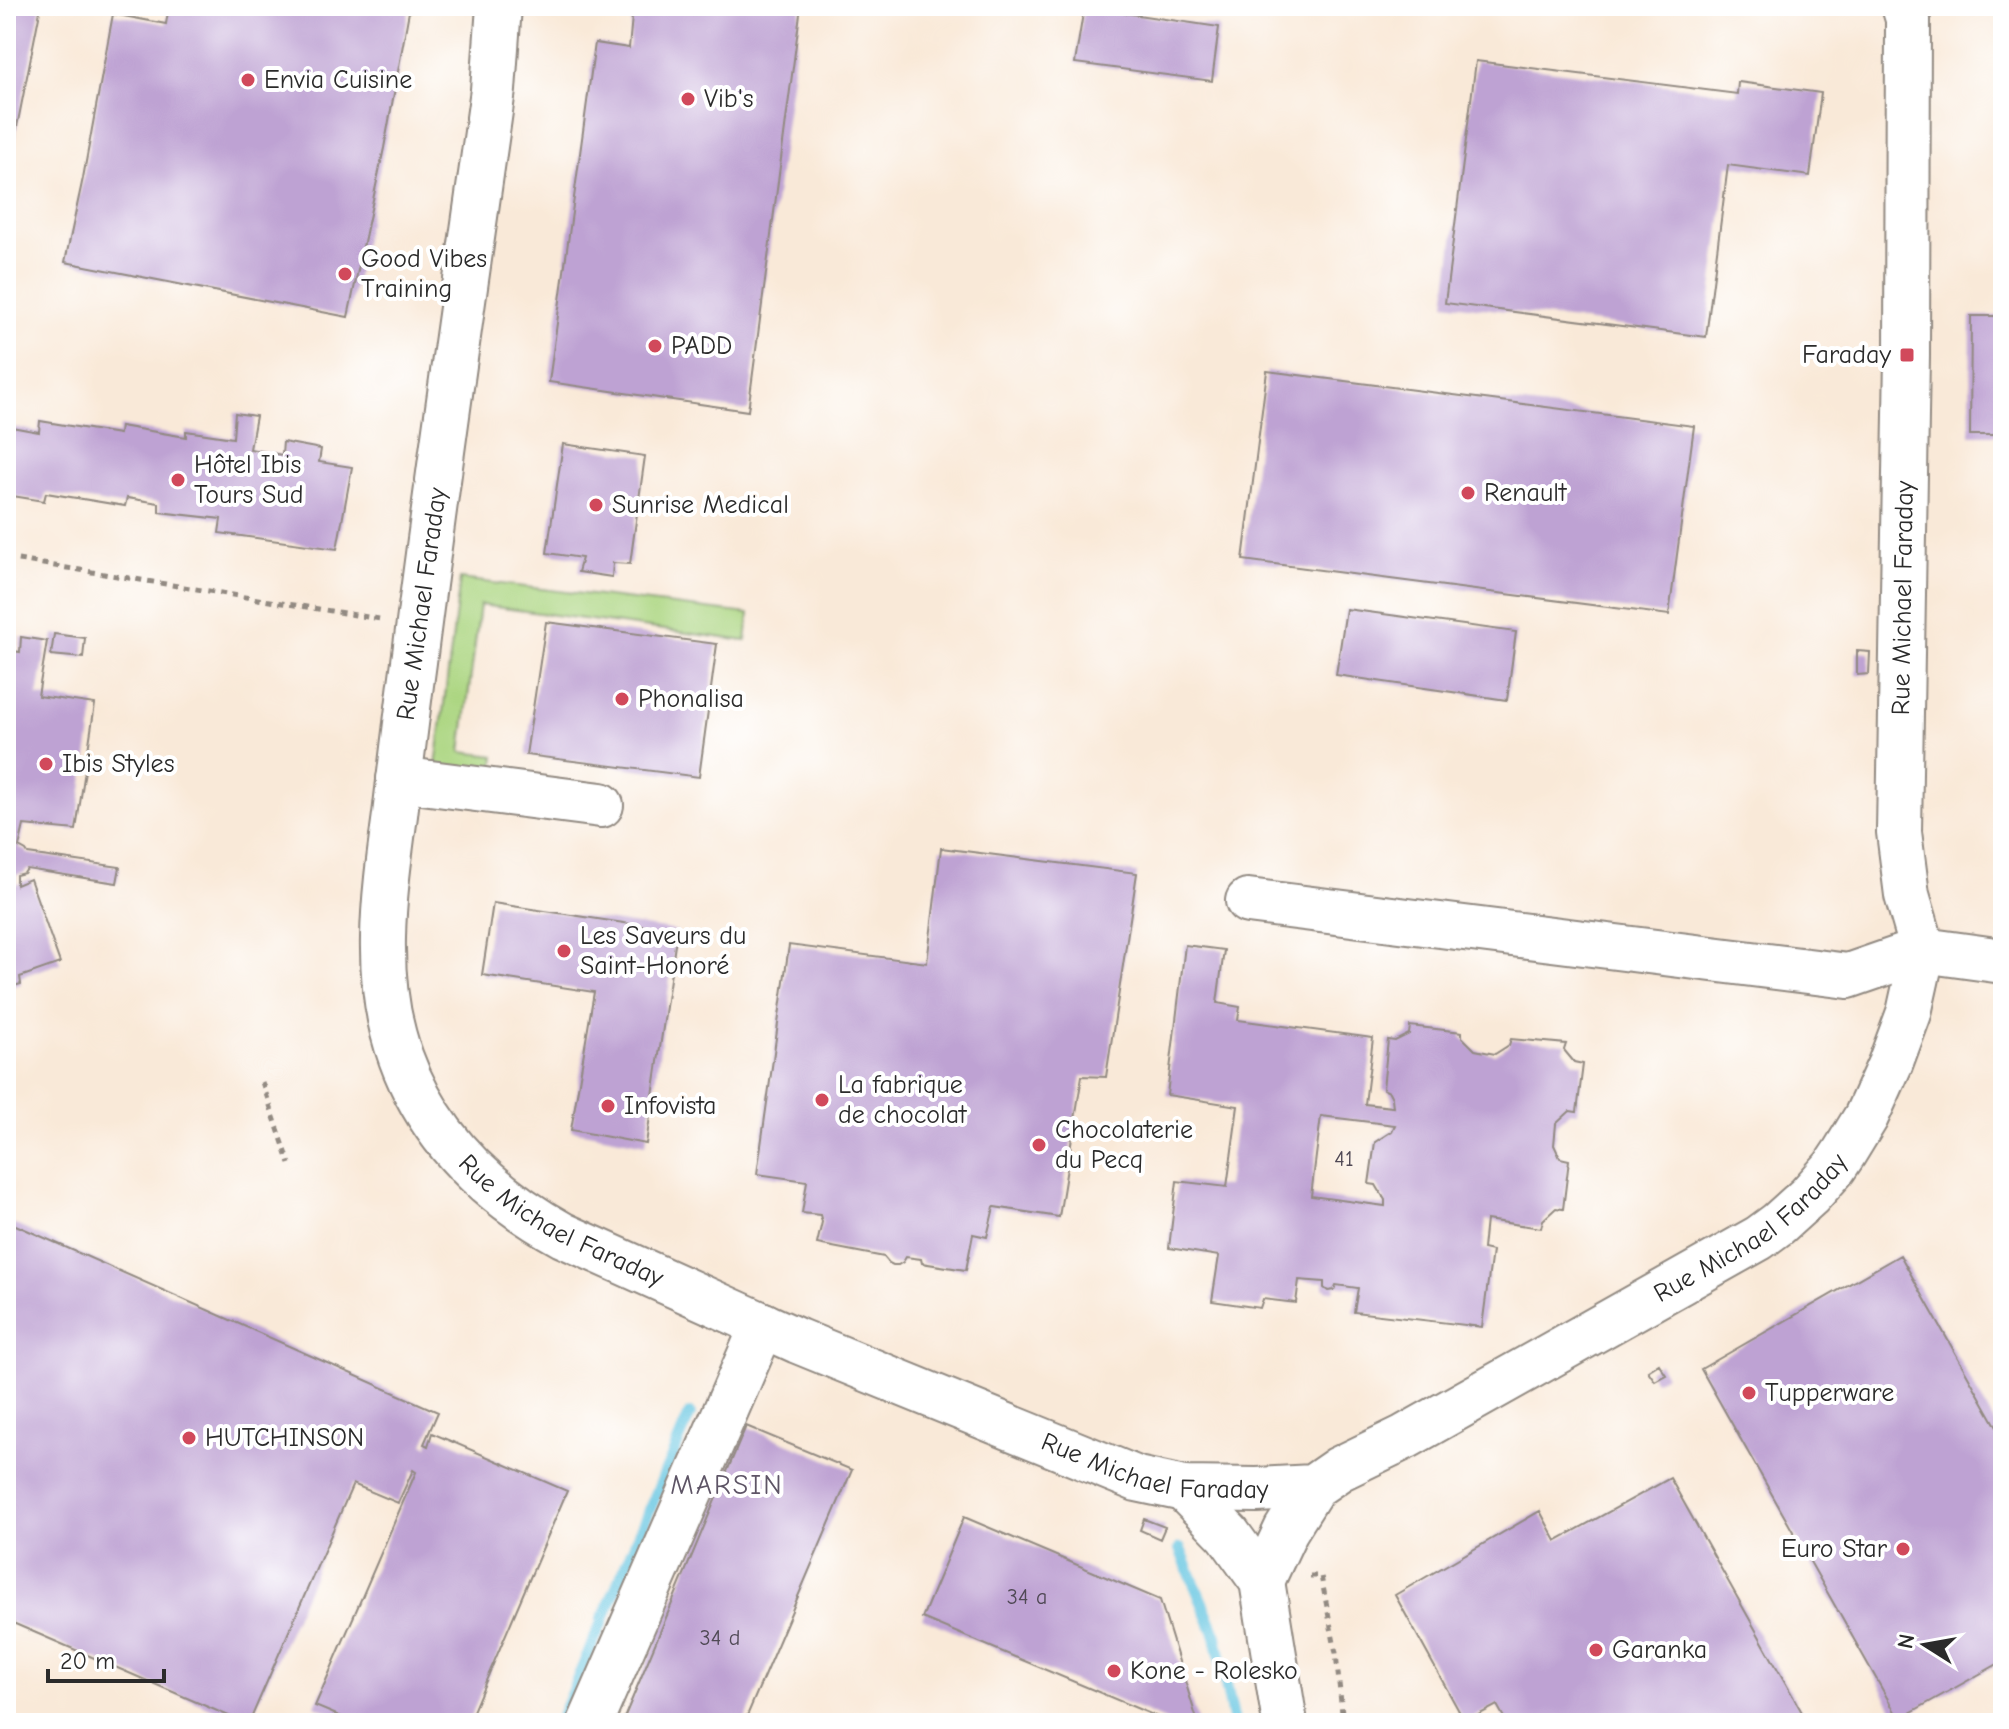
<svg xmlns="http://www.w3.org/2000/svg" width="2009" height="1729" viewBox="0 0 2009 1729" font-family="'Comic Neue',sans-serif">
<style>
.green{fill:#abd580;stroke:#6b8056;stroke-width:2}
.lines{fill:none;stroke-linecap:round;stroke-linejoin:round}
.stream{stroke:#62c4e0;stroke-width:12}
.building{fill:#bea2d3;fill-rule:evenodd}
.minor-casing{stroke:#928a82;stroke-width:48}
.path{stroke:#928a82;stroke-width:5;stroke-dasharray:6 6;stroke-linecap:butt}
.minor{stroke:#fff;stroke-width:44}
.poi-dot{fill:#d1495b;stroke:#fff;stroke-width:3}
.labels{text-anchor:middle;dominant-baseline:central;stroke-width:8;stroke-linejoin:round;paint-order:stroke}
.number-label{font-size:22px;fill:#504955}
.poi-label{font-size:26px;fill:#2b2b2b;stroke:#fff;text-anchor:start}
.street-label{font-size:26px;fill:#2b2b2b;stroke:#fff}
.neighbourhood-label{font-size:28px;letter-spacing:2px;fill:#5e5566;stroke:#fff}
</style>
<rect width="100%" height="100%" fill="#fff"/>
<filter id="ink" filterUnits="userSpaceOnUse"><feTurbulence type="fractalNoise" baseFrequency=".0125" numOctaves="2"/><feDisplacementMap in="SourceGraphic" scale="16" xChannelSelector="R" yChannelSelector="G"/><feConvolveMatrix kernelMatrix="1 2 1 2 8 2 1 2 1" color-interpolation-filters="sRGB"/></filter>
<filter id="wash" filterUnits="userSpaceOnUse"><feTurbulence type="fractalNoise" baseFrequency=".006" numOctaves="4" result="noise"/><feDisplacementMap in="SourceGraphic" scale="32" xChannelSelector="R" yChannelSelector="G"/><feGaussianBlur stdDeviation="1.8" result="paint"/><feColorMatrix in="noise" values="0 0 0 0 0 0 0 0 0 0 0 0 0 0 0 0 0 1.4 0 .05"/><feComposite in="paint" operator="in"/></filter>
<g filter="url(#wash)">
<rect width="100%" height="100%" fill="#f9e9d8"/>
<!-- green -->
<path class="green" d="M460,579L749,614L746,641L480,605L461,752L495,756L493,773L436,766Z"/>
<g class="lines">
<!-- stream -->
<path class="stream" d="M1180,1549L1216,1636L1234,1723
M559,1723L690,1414"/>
</g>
<g id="blocks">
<!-- building -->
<path class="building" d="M6,6H41L7,177H6Z
M169,6H410L384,148L348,317L65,262L83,178L113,14L166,24Z
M633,6H801L748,411L549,382L595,43L629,48Z
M1084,7L1219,27L1212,81L1075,63Z
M1476,61L1737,94L1738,82L1821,93L1810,176L1728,165L1706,337L1445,303Z
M1971,316H2003V435H1970Z
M1267,371L1694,426L1669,615L1243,560Z
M235,413L256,416L250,449L282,455L283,442L321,449L319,462L352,467L337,549L219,533L221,519L159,512V503L127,498L125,506L46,493L44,501L6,495V426L39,432L40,421L119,434L120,426L186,437V431L233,438Z
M563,444L645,456L630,564L613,563L612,577L578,572L582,558L547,553Z
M1346,609L1516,632L1507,700L1336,675Z
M546,622L717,644L699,777L526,755Z
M54,634L85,638L83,658L51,655Z
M21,637L47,641L38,696L95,704L76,830L24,825L19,847L26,851L28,854L120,867L117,883L27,869L24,873L16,875V885L30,879L60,963L20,977L21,984L6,988V650L20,652Z
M1857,651L1870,652L1869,674L1857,675Z
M941,848L1137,873L1106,1077L1082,1076L1059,1217L994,1207L987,1237L973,1234L966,1270L922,1263L921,1259L906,1257L903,1262L898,1265H893L889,1263L884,1257L817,1244L822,1222L820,1215L802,1213L807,1181L757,1174L789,945L927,963Z
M493,903L677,931L646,1144L571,1130L594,992L482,975Z
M1185,945L1224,950L1217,1003L1240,1007L1238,1020L1373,1038L1365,1104L1393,1107L1392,1098L1389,1092L1383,1089L1388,1040L1395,1041L1409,1034L1410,1026L1462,1032V1037L1475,1050L1495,1054L1509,1045L1511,1039L1566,1044L1564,1050L1574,1062L1583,1064L1577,1112L1570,1111L1556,1124L1554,1145L1560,1158L1569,1160L1563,1209L1556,1208L1543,1220L1541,1228L1486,1220L1483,1249L1492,1251L1482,1327L1354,1312L1358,1288L1336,1285L1334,1290L1328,1291L1324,1288V1282L1299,1280L1296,1303L1263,1299L1260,1308L1212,1301L1219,1256L1169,1248L1177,1181L1227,1187L1238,1106L1167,1095ZM1321,1116L1395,1125L1392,1131L1375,1142L1369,1184L1376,1185L1385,1200V1206L1311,1196Z
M11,1223L438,1412L424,1444L428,1446L432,1433L567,1491L468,1723H356L315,1706L416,1472L413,1470L398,1503L353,1484L249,1723H245L6,1620V1236Z
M1900,1255L2003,1438V1661L1899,1719L1701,1369Z
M1659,1364L1666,1375L1655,1381L1648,1371Z
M746,1426L852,1470L744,1723H622Z
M1670,1478L1808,1723H1507L1497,1705L1465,1722L1395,1595L1540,1511L1556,1541Z
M964,1517L1160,1600L1198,1723H1172L922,1618Z
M1144,1519L1165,1527L1160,1539L1140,1530Z"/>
</g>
</g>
<g filter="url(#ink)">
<use href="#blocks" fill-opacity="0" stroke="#928a82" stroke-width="2"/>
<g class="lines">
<!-- minor casing -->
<g class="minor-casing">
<g id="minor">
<path id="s1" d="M499,6L493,90C466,281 438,471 414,662C407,713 401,764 395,815C384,896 372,979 401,1058C430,1138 490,1195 563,1235L798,1341L1137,1479L1184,1489L1257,1490L1313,1487L1339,1469L1405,1437L1759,1238L1778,1224L1809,1196L1834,1168L1844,1153L1866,1117L1890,1064L1909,1013L1923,950L1907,895L1899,832L1907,355L1908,19L1904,6"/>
<path d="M399,779L601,805"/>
<path d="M1248,901L1848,976L1923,950L2003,961"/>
<path d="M1184,1489L1228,1534L1262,1581L1285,1723"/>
<path d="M1262,1581L1286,1530L1313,1487"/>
<path d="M590,1723L763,1325"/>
</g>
</g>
<!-- path -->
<path class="path" d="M6,558L380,619
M262,1082L290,1164
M1310,1576H1321L1336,1653L1343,1723"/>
<!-- minor -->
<use href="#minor" class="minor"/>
</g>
</g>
<!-- markers -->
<g class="poi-dot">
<circle cx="248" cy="80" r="8"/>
<circle cx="688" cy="99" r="8"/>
<circle cx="345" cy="274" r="8"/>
<circle cx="655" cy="346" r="8"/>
<rect x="1899" y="347" width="16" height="16" rx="4"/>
<circle cx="178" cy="480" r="8"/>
<circle cx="1468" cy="493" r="8"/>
<circle cx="596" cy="505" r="8"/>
<circle cx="622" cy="699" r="8"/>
<circle cx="46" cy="764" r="8"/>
<circle cx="564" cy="951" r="8"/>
<circle cx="822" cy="1100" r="8"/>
<circle cx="608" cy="1106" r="8"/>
<circle cx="1039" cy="1145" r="8"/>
<circle cx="1749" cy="1393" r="8"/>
<circle cx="189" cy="1438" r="8"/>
<circle cx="1903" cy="1549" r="8"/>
<circle cx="1596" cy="1650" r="8"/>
<circle cx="1114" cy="1671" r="8"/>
</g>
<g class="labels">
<!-- number labels -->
<g class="number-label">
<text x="1344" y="1159">41</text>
<text x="1027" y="1597">34 a</text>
<text x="720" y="1638">34 d</text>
</g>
<!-- poi labels -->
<g class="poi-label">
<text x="264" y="80">Envia Cuisine</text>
<text x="704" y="99">Vib's</text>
<text x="361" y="259">Good Vibes<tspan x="361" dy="30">Training</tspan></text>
<text x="671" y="346">PADD</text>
<text x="1891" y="355" text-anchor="end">Faraday</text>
<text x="194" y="465">Hôtel Ibis<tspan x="194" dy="30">Tours Sud</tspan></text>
<text x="1484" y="493">Renault</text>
<text x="612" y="505">Sunrise Medical</text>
<text x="638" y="699">Phonalisa</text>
<text x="62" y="764">Ibis Styles</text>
<text x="580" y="936">Les Saveurs du<tspan x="580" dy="30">Saint-Honoré</tspan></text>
<text x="838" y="1085">La fabrique<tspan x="838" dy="30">de chocolat</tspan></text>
<text x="624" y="1106">Infovista</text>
<text x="1055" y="1130">Chocolaterie<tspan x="1055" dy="30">du Pecq</tspan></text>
<text x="1765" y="1393">Tupperware</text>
<text x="205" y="1438">HUTCHINSON</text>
<text x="1887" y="1549" text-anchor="end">Euro Star</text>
<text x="1612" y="1650">Garanka</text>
<text x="1130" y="1671">Kone - Rolesko</text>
</g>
<!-- street labels -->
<g class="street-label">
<text stroke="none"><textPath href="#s1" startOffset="3314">Rue Michael Faraday</textPath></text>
<text transform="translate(422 604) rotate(-82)">Rue Michael Faraday</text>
<text stroke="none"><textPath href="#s1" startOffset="1298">Rue Michael Faraday</textPath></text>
<text stroke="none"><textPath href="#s1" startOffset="2618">Rue Michael Faraday</textPath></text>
<text stroke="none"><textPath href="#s1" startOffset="1946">Rue Michael Faraday</textPath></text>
</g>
<!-- neighbourhood labels -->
<g class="neighbourhood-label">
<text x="727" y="1485">MARSIN</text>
</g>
</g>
<!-- margin -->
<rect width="2009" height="1729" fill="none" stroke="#fff" stroke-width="32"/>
<!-- north arrow -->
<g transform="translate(1925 1645) rotate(281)" stroke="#ffffff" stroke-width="6" paint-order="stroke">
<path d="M0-6L14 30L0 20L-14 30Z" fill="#2b2b2b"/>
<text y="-12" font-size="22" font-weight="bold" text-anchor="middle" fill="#2b2b2b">N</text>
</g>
<!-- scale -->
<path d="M48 1669v12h116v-12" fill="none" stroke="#2b2b2b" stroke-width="4"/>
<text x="60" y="1669" font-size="24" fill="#2b2b2b" stroke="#ffffff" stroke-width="6" paint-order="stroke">20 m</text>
</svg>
